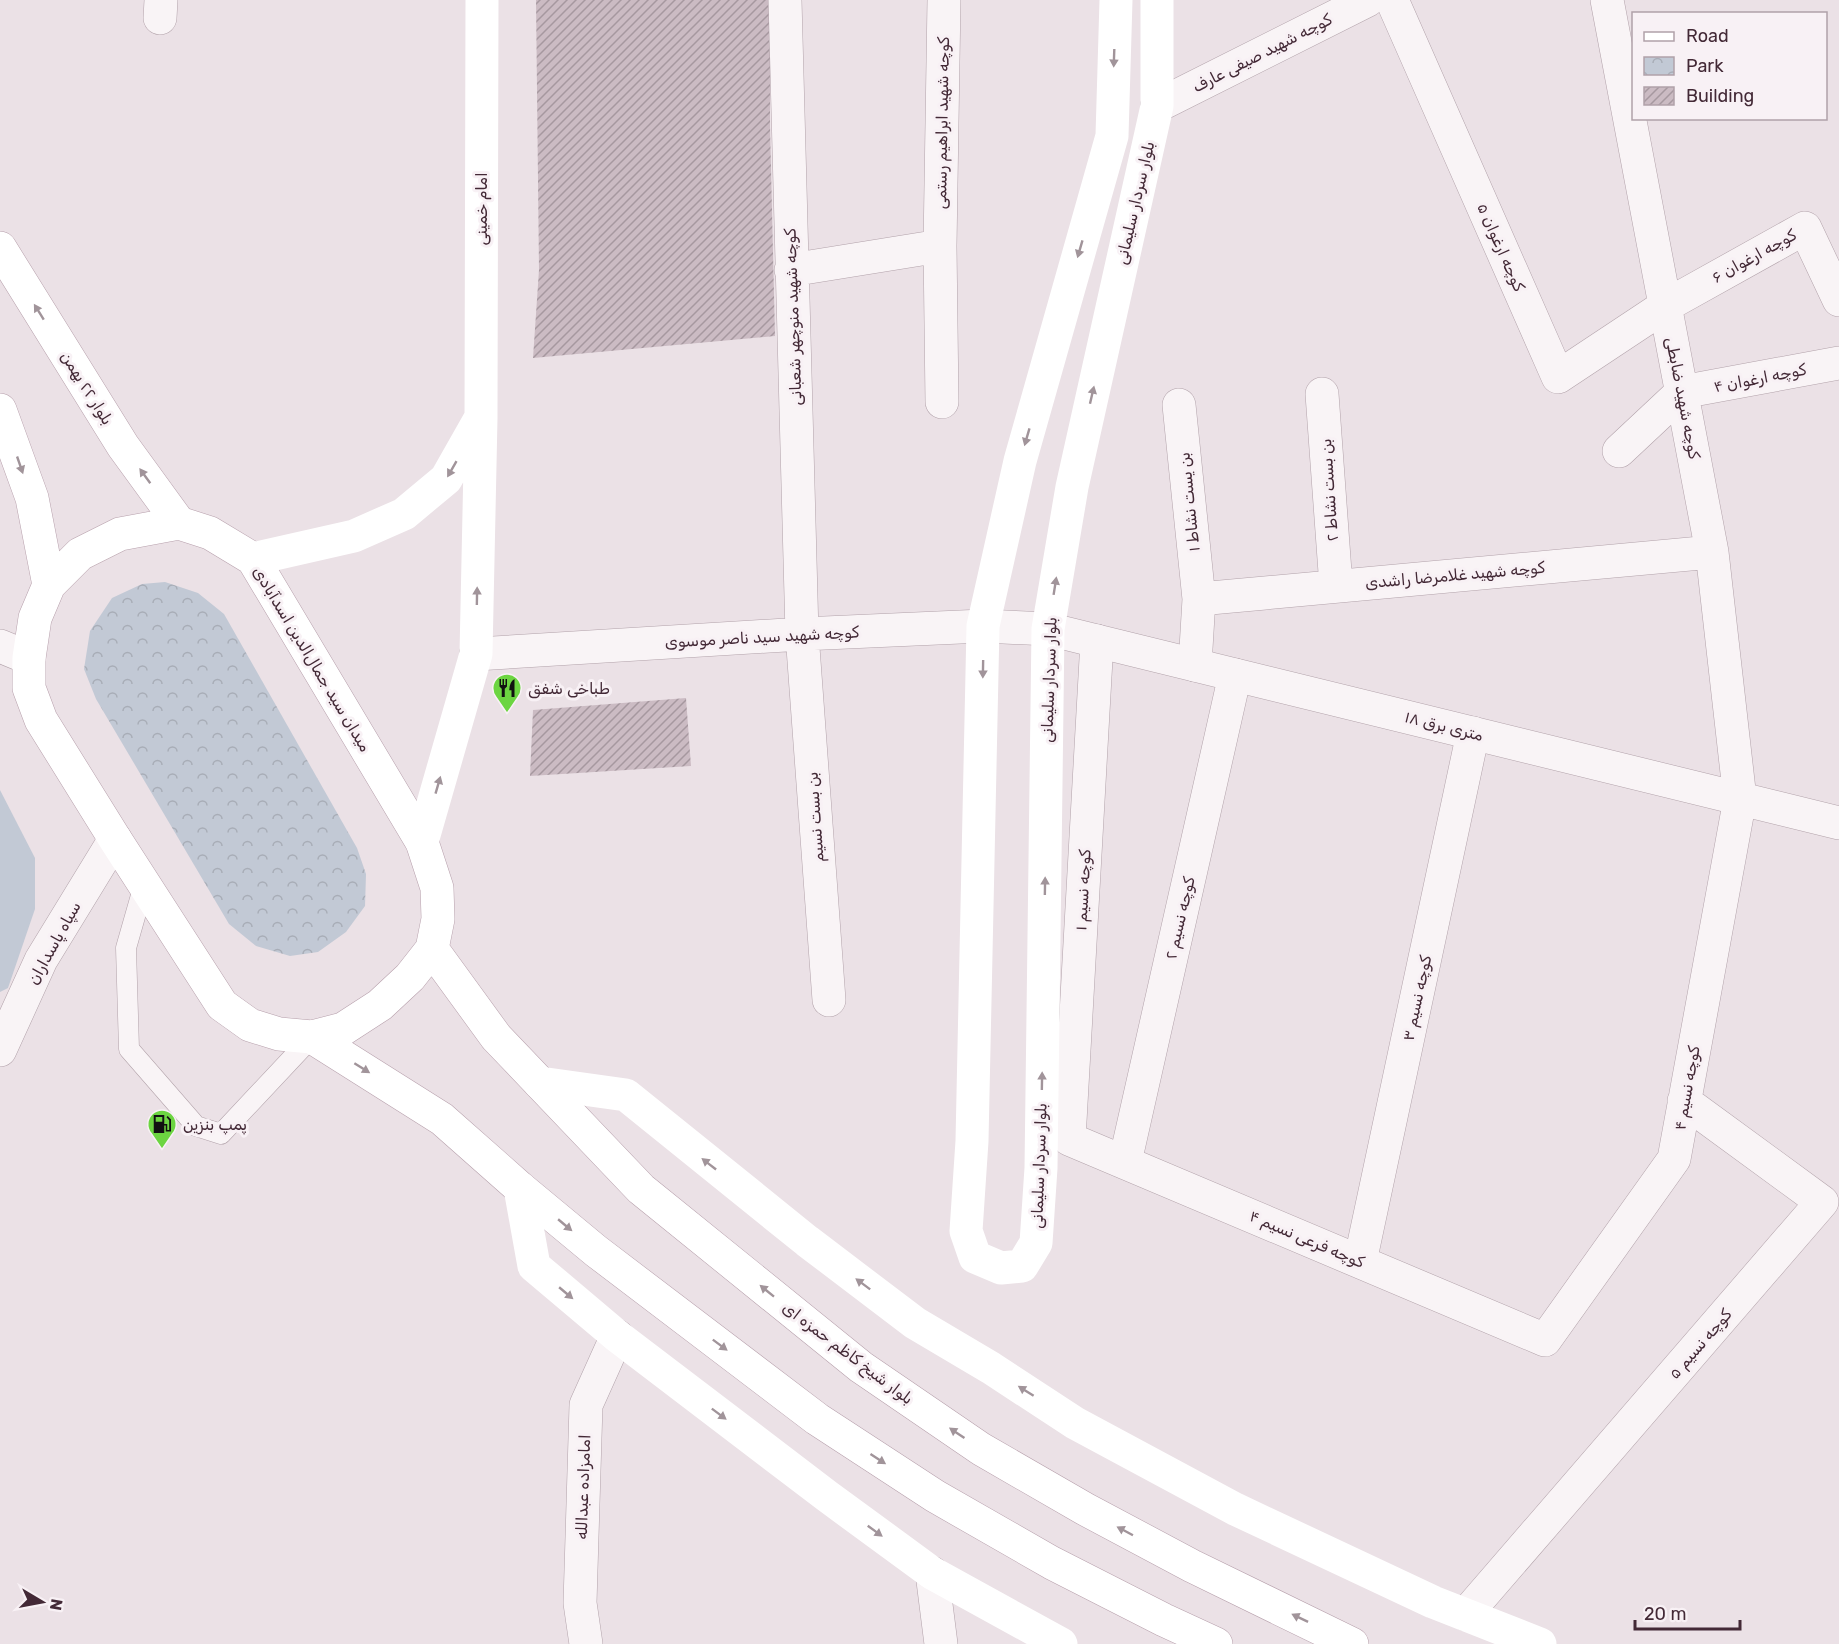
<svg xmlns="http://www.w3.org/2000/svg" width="1839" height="1644" viewBox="0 0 1839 1644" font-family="Rubik,'Noto Naskh Arabic',sans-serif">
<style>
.park{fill:url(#park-crowns)}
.pitch{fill:#c2c9d5}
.building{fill:url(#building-hatch)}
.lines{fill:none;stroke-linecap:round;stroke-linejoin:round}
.service-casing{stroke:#b2a2aa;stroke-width:21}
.minor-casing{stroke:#b2a2aa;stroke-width:34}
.tertiary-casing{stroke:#b2a2aa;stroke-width:34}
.primary-casing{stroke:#b7a0ac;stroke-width:34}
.service{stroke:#f9f4f6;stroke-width:20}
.minor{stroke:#f9f4f6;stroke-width:33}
.tertiary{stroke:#f9f4f6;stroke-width:33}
.secondary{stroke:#fff;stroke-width:33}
.primary{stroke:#fff;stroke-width:33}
.oneway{fill:#a1949a}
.labels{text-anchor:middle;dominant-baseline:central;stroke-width:6;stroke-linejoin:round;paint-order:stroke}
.street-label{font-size:16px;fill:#432936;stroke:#f8f1f5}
.poi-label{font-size:16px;fill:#432936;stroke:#f8f1f5;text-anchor:start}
</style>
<defs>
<pattern id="park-crowns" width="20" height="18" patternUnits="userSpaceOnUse" patternTransform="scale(1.5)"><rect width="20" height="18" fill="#c2c9d5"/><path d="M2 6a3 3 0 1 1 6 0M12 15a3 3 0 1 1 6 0" fill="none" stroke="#a8adb7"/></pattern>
<pattern id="building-hatch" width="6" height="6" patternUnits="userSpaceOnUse" patternTransform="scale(1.5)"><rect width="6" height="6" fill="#cbbbc3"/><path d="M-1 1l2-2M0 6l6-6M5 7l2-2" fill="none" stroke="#a6989f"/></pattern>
</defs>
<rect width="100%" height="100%" fill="#ebe1e6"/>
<!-- park -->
<path class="park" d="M165,582L198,593L224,614L357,848L366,874L365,906L346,932L318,952L290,956L256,946L229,924L96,699L84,669L90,631L112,598L142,584Z"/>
<!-- pitch -->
<path class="pitch" d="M0,790L35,858V909L8,988L0,992Z"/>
<!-- building -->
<path class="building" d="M536,0H770V126L775,336L533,358L539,270Z
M686,698L691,766L530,776L533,710Z"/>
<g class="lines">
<!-- service casing -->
<g class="service-casing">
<path id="service" d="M144,885L126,948L129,1049L196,1126L221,1134L312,1037"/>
</g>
<!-- minor casing -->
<g class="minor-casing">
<path id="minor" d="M785,0L802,634L829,1000
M1392,0L1558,377L1665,306L1805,228L1839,300
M160,18L161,0
M1157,106L1368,0
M791,270L940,246
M1322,394L1336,586
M942,402L940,246L944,0
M1179,405L1199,599L1195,665
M1619,451L1682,392L1839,363
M1199,599L1712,552
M1097,641L1069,1139L1545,1340L1674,1159L1740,799L1712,552L1607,0
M0,646L29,658
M476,654L802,634L983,626L1048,629
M1125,1162L1235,675
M1360,1262L1473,733
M932,1573L941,1644
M1466,1614L1822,1202L1684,1101"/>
</g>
<!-- tertiary casing -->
<g class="tertiary-casing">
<path id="tertiary" d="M1048,629L1839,823
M0,1050L41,960L115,839
M586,1644L580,1603L586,1405L617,1336"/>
</g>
<!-- primary casing -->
<g class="primary-casing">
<path id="primary" d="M0,248L123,446L179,523
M0,410L32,498L49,585
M179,523L210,533L253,559L422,842L437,888L438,919L432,949L410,977L380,1005L343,1029L312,1037L279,1034L250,1025L222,1005L115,839L41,720L29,688V658L35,618L49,585L80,554L120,534Z
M432,949L496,1037L641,1189L861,1367L981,1449L1085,1509L1192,1566L1352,1644
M312,1037L442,1119L520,1188L596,1251L817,1419L935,1496L1052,1563L1164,1620L1216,1644"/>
</g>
<!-- service -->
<use href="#service" class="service"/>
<!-- minor -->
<use href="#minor" class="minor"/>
<!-- tertiary -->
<use href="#tertiary" class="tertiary"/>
<!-- secondary -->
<path class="secondary" d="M1116,0L1112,136L1020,461L983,626L972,1141L966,1231L975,1257L1001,1268L1022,1266L1036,1243L1041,1168L1048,629L1072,487L1157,106V0
M253,559L354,536L404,514L446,479L480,419
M422,842L476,654L481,418L482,0
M540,1083L626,1095L807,1241L915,1323L991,1368L1075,1423L1235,1509L1433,1602L1540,1644
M520,1188L534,1266L617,1336L827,1496L932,1573L1061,1644"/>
<!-- primary -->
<use href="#primary" class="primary"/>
</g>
<!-- one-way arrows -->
<defs><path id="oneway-solid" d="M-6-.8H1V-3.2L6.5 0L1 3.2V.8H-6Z" transform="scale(1.5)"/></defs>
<g class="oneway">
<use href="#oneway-solid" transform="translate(1114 58) rotate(92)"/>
<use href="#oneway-solid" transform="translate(1080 249) rotate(106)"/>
<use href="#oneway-solid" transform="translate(39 312) rotate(-122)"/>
<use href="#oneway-solid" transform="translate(1092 395) rotate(-77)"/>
<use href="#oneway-solid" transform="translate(1027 437) rotate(106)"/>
<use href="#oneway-solid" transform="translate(20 465) rotate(71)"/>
<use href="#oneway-solid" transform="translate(452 469) rotate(120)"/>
<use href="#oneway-solid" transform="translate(145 476) rotate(-126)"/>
<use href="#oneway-solid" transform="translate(1055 586) rotate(-81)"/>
<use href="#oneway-solid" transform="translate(477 596) rotate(-89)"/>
<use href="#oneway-solid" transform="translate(983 669) rotate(91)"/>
<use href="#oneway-solid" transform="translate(438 785) rotate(-74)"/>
<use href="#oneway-solid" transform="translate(1045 886) rotate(-89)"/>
<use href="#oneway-solid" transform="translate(362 1068) rotate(32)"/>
<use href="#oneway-solid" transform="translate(1042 1081) rotate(-89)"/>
<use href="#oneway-solid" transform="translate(709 1164) rotate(-142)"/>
<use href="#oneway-solid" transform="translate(565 1225) rotate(40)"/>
<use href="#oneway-solid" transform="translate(863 1284) rotate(-143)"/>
<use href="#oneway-solid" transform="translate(767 1291) rotate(-141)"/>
<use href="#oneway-solid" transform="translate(566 1293) rotate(40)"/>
<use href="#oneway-solid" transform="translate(720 1345) rotate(37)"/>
<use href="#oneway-solid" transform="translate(1026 1391) rotate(-148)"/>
<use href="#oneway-solid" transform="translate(719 1414) rotate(37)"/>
<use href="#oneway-solid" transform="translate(957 1433) rotate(-146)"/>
<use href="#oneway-solid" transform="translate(878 1459) rotate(33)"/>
<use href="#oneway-solid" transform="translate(875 1531) rotate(36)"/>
<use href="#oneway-solid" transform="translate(1125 1531) rotate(-152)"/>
<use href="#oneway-solid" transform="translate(1300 1618) rotate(-154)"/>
</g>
<!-- icons -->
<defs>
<g id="restaurant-pin" transform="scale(1.5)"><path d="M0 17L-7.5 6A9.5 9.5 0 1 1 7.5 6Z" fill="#6cd541" stroke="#f8f1f5"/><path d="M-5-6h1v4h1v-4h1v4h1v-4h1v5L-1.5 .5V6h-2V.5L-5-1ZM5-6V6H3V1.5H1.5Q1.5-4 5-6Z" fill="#111"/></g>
<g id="fuel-pin" transform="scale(1.5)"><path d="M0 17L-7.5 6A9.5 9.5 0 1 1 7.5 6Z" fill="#6cd541" stroke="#f8f1f5"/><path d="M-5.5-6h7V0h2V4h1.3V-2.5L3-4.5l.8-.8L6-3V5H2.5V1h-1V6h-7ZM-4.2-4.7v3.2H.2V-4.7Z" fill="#111"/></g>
</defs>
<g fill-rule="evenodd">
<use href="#restaurant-pin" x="507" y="688"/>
<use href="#fuel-pin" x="162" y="1124"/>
</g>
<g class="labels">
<!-- street labels -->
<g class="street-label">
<text transform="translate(1262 53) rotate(-27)">کوچه شهید صیفی عارف</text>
<text transform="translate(942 123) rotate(-89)">کوچه شهید ابراهیم رستمی</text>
<text transform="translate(1135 203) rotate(-77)">بلوار سردار سلیمانی</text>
<text transform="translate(481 209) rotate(-90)">امام خمینی</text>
<text transform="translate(1501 247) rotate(66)">کوچه ارغوان ۵</text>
<text transform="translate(1754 256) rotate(-29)">کوچه ارغوان ۶</text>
<text transform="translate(793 317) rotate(-92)">کوچه شهید منوچهر شعبانی</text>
<text transform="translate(1760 378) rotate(-11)">کوچه ارغوان ۴</text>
<text transform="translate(87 388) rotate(58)">بلوار ۲۲ بهمن</text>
<text transform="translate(1683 398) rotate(79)">کوچه شهید ضابطی</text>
<text transform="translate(1329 490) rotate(-94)">بن بست نشاط ۲</text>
<text transform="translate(1189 502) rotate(-96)">بن یست نشاط ۱</text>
<text transform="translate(1455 575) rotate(-5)">کوچه شهید غلامرضا راشدی</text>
<text transform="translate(762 637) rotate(-3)">کوچه شهید سید ناصر موسوی</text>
<text transform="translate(312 659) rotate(59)">میدان سید جمال‌الدین اسدآبادی</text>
<text transform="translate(1049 680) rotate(-88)">بلوار سردار سلیمانی</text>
<text transform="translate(1444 726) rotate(14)">۱۸ متری برق</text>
<text transform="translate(815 817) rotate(-94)">بن بست نسیم</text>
<text transform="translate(1083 890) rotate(-87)">کوچه نسیم ۱</text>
<text transform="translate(1180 918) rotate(-77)">کوچه نسیم ۲</text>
<text transform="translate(54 943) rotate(-61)">سپاه پاسداران</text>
<text transform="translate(1417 998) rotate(-78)">کوچه نسیم ۳</text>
<text transform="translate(1687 1088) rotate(-80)">کوچه نسیم ۴</text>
<text transform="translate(1039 1166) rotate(-88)">بلوار سردار سلیمانی</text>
<text transform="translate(1307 1239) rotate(23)">کوچه فرعی نسیم ۴</text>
<text transform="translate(1700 1344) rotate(-49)">کوچه نسیم ۵</text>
<text transform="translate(848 1353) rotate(37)">بلوار شیخ کاظم حمزه ای</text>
<text transform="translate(583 1487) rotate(-88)">امامزاده عبدالله</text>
</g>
<!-- poi labels -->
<g class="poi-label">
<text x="528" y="688">طباخی شفق</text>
<text x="183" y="1124">پمپ بنزین</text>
</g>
</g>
<!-- legend -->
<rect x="1632" y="12" width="195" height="108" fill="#f8f1f5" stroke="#b0a1a9" stroke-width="1.5"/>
<rect x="1644" y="32" width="30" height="9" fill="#ffffff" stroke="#b0a1a9" stroke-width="1.5"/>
<text x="1686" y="42" font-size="18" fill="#432936">Road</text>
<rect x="1644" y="57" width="30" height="18" fill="url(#park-crowns)" stroke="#b0a1a9" stroke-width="1.5"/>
<text x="1686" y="72" font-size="18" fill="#432936">Park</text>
<rect x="1644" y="87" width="30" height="18" fill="url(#building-hatch)" stroke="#b0a1a9" stroke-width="1.5"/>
<text x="1686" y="102" font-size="18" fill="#432936">Building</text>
<!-- north arrow -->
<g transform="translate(42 1602) rotate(100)" stroke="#f8f1f5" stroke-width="4.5" paint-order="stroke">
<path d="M0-4.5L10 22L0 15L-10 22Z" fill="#432936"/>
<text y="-9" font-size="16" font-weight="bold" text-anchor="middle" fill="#432936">N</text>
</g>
<!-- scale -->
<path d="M1635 1620v9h105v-9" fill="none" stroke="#432936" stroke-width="3"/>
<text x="1644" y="1620" font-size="18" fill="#432936" stroke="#f8f1f5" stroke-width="4.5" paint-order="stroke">20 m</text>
</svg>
